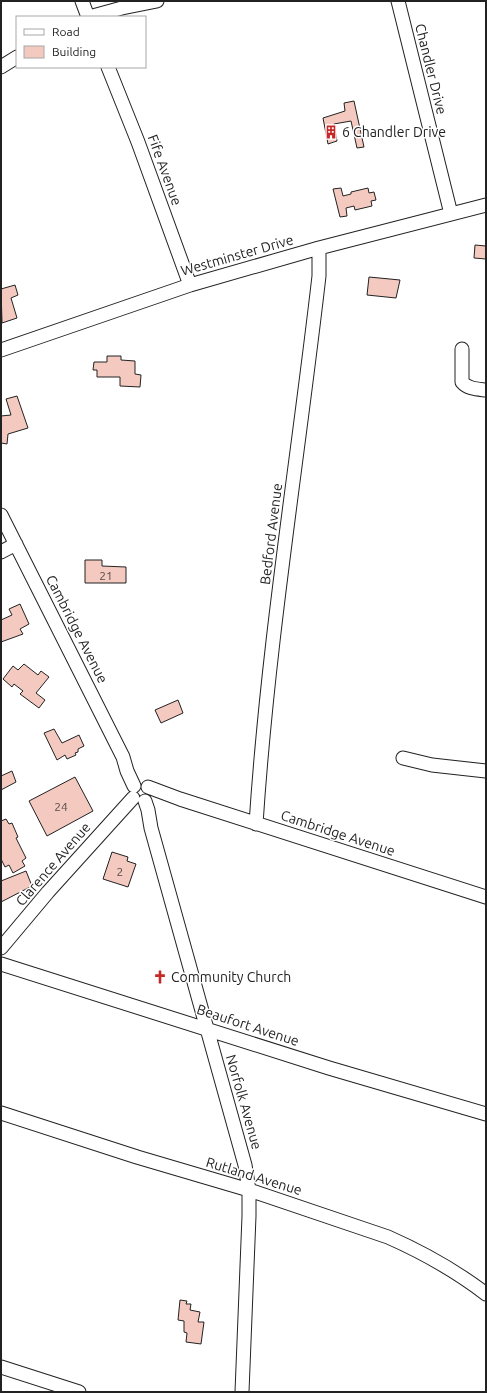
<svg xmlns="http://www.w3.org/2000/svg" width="487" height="1393" viewBox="0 0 487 1393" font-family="Ubuntu,sans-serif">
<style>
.building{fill:#f3c9c0;stroke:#222}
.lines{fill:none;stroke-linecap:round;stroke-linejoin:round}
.minor-casing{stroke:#222;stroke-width:15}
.minor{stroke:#fff;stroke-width:13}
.labels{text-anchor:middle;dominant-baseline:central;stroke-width:3;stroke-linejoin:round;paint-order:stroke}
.number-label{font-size:12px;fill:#564c4a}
.street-label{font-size:14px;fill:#222;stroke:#fff}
.poi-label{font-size:14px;fill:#222;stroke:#fff;text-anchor:start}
</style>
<rect width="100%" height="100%" fill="#fff"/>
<!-- building -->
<path class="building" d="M354,101L364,147L357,148L351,121L334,124L337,141L328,144L323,118L345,111L344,103Z
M341,188L343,196L351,194V192L368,188L369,193L374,192L376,200L371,201L372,206L355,210L354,206L346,208L347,216L340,217L333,189Z
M475,245L486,246V259L474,258Z
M369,277L400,280L396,298L367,295Z
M15,285L18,295L11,298L17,318L2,323L1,289Z
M107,356H121V360L135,361V374L141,375L140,387L120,386V377H97V370H93L94,362H107Z
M17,396L28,428L8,434L7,444L1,443V416L11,415L6,399Z
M85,560H102V566L126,567V583H85Z
M20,604L29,624L20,629L23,634L1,642V620L12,615L9,609Z
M24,664L38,675L41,671L49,677L36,693L45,700L39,708L20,694L23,691L14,684L12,687L3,679L13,666L18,670Z
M178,700L183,713L161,723L155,710Z
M54,729L62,743L79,735L84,746L78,749V752L75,753L76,755L67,759L65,755L57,760L44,733Z
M12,771L16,782L1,790V776Z
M75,777L93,811L47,836L29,801Z
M6,819L9,824L12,823L18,837L16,838L26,858L22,861L25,866L13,873L9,865L5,867L1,859V821Z
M112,852L128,857L127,861L136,864L128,887L103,879Z
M26,871L32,886L1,902V881Z
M180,1300L187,1301L186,1304H191L190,1310L200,1312L198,1322H204L201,1344L186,1342L187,1333L184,1332V1321L178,1320Z"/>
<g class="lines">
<!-- minor casing -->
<g class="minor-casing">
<path id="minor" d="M82,1L88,17
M398,1L451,214
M89,17L122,8L157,1
M1,67L17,57
M108,67L138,142L190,285
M462,349V382C468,389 477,389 486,390
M1,350L190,285L319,248L486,205
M1,515L123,757L127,771L134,786
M1,552L16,544
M403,758L432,765L486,771
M148,787L180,799L486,897
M145,801L148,810L151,828L245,1165L249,1190V1216L242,1392
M256,824C268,641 298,459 319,276V248
M1,948L48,892L133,798
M1,964L329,1068L486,1114
M1,1113L137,1157L249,1190L388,1237C422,1252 456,1271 486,1294
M1,1367L79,1392"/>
</g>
<!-- minor -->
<use href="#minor" class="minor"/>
</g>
<!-- icons -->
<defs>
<g id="building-bare" transform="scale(1.08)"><path d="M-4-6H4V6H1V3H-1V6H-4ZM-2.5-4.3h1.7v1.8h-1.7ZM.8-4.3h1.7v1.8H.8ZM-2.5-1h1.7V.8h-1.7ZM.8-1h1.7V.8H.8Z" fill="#c62828" stroke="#fff" stroke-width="2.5" paint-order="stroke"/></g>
<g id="church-bare" transform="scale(1.08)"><path d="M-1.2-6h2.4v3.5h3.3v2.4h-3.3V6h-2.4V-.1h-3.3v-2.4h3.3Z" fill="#c62828" stroke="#fff" stroke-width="2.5" paint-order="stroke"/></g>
</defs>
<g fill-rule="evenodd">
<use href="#building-bare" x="331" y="132"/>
<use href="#church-bare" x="160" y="977"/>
</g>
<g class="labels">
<!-- number labels -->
<g class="number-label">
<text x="106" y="575">21</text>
<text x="61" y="806">24</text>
<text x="120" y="871">2</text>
</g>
<!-- street labels -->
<g class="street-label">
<text transform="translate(431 69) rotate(76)">Chandler Drive</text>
<text transform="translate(165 170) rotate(70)">Fife Avenue</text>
<text transform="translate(237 255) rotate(-16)">Westminster Drive</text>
<text transform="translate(271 534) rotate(-83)">Bedford Avenue</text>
<text transform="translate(77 629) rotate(63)">Cambridge Avenue</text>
<text transform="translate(338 833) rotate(18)">Cambridge Avenue</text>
<text transform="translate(53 864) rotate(-49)">Clarence Avenue</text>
<text transform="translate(248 1025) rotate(18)">Beaufort Avenue</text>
<text transform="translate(244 1102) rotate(74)">Norfolk Avenue</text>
<text transform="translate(254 1176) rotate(17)">Rutland Avenue</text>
</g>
<!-- poi labels -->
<g class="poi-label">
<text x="342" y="132">6 Chandler Drive</text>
<text x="171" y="977">Community Church</text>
</g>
</g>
<!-- border -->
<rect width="487" height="1393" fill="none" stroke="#222222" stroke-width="4"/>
<!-- legend -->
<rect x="16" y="16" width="130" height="52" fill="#ffffff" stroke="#a7a7a7"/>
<rect x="24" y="29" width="20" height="6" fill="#ffffff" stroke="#a7a7a7"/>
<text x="52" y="36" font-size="12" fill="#222222">Road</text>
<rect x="24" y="46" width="20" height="12" fill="#f3c9c0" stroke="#a7a7a7"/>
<text x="52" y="56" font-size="12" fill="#222222">Building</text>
</svg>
